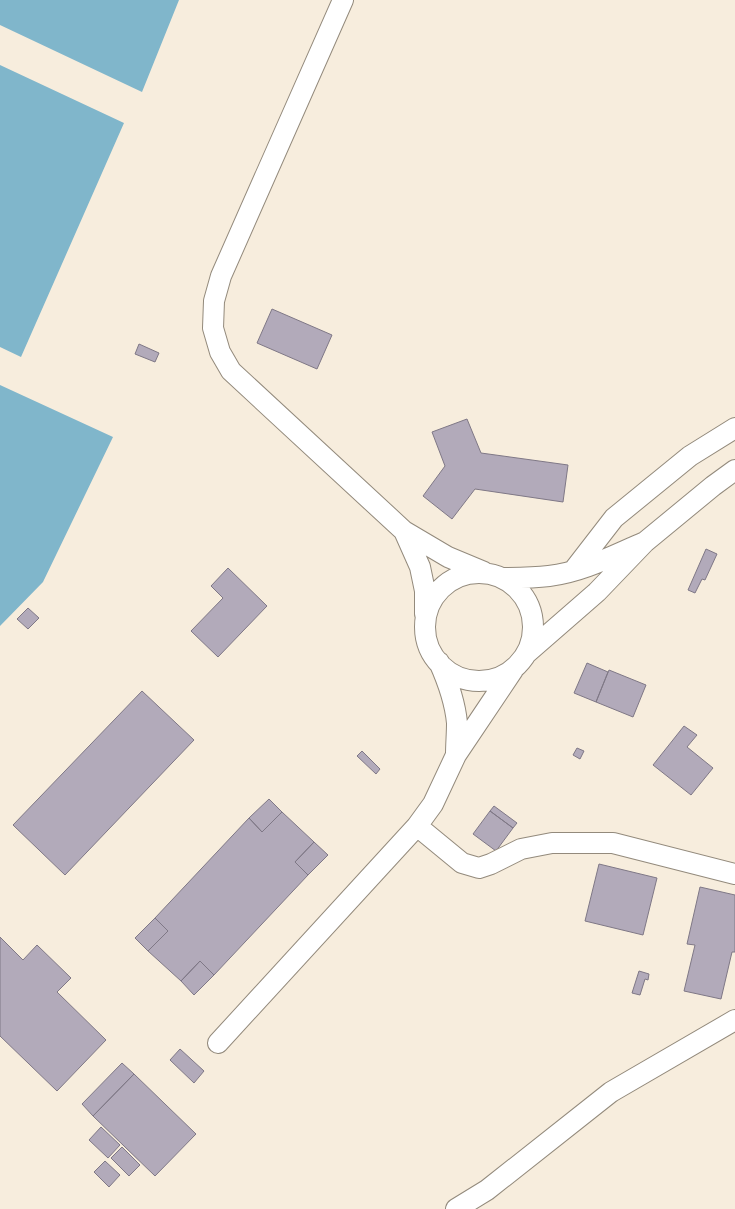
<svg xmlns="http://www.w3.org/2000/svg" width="735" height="1209" viewBox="0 0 735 1209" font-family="'Asap Condensed',sans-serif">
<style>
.water{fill:#80b6cb}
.building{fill:#b2aaba;stroke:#7f7886}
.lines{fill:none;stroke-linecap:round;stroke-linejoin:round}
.minor-casing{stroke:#938a7c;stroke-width:22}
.minor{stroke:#fff;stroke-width:20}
</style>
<rect width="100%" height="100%" fill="#f7eddd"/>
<!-- water -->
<path class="water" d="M0,0H179L142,92L0,25Z
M0,65L124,123L21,357L0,347Z
M0,385L113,437L43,582L0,626Z"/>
<!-- building -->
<path class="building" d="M272,309L332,335L317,369L257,343Z
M139,344L159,353L155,362L135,354Z
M467,419L481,453L568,465L563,502L475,489L452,519L423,496L445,466L432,432Z
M706,549L717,554L705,580L702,579L695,593L688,590Z
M228,568L267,606L218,657L191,631L223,598L211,586Z
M28,608L39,618L28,629L17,619Z
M587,663L608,672L596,702L574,693Z
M609,670L646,685L633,717L596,702Z
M142,691L194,740L65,875L13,825Z
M684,726L697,735L687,747L713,768L691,795L653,765Z
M577,748L584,751L580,759L573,755Z
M362,751L380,769L376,774L357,756Z
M269,799L282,812L262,832L249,818Z
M494,806L517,823L513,828L490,811Z
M490,811L513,828L496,851L473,834Z
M282,812L314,842L295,862L308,875L214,975L200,961L181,981L148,951L168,931L155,918L249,818L262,832Z
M314,842L328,855L308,875L295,862Z
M599,864L657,878L643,935L585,921Z
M700,887L735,895V952H732L721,999L684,991L695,945L687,944Z
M155,918L168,931L148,951L135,938Z
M0,937L23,960L37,945L71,978L57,992L106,1040L57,1091L0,1036Z
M200,961L214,975L194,995L181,981Z
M639,971L649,974L648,980L645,979L640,995L632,993Z
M180,1049L204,1071L194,1083L170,1060Z
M122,1063L134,1074L93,1116L82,1104Z
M134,1074L196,1134L155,1176L93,1116Z
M101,1127L120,1145L108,1158L89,1140Z
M122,1147L140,1165L129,1176L111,1158Z
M105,1161L120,1175L109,1187L94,1172Z"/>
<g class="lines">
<!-- minor casing -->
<g class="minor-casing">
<path id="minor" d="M343,0L221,276L214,301L213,328L220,352L231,371L404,531
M645,542L713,486L735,470
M573,571L614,518L690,456L735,428
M425 627a54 54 0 1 1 108 0a54 54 0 1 1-108 0Z
M502,578C517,578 533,578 549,576C583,572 614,555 645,542L597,592L527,653
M425,614V591L420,567L404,531L448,557L484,572
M439,662C448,682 455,701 457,723C457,734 456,744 456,755L513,670
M417,826L462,863L479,868L491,864L521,849L552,843H613L735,874
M218,1043L417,826L433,804L456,755
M456,1209L487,1190L611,1092L735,1020"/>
</g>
<!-- minor -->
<use href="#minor" class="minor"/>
</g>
</svg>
